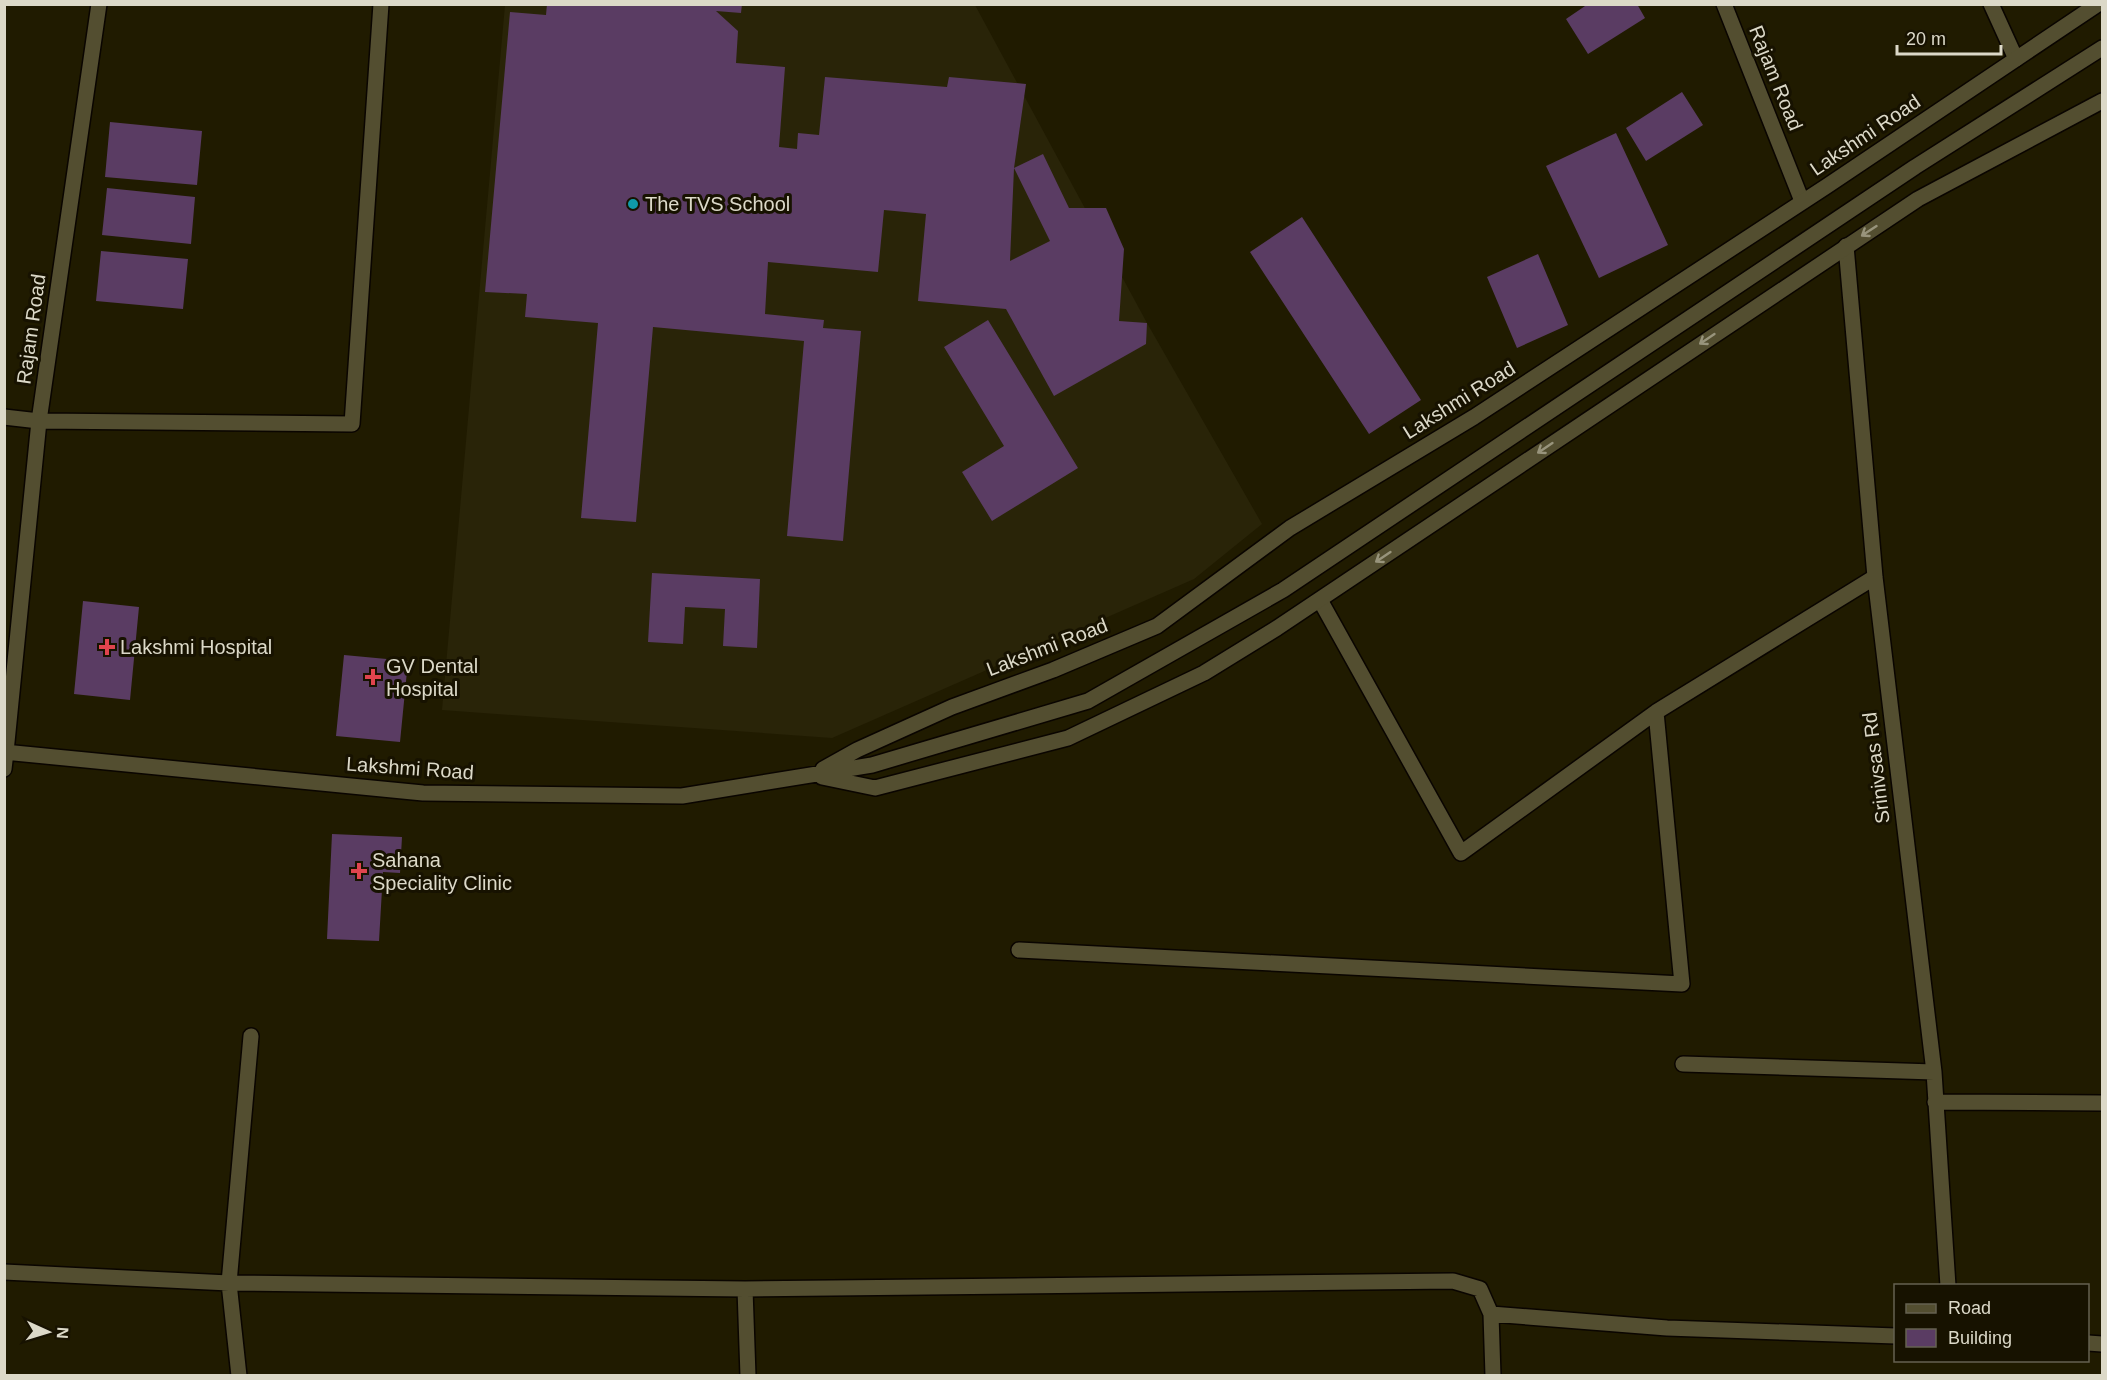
<svg xmlns="http://www.w3.org/2000/svg" width="2107" height="1380" viewBox="0 0 2107 1380" font-family="Helvetica,sans-serif">
<style>
.built{fill:#292408}
.building{fill:#5a3c63;fill-rule:evenodd}
.lines{fill:none;stroke-linecap:round;stroke-linejoin:round}
.street-casing{stroke:#0a0500;stroke-width:18}
.secondary-casing{stroke:#0a0500;stroke-width:18}
.street{stroke:#534e30;stroke-width:15}
.secondary{stroke:#534e30;stroke-width:15}
.oneway{stroke:#98947c}
.culture-dot{fill:#0f9aa8;stroke:#171200;stroke-width:2}
.health-dot{fill:#e0444e;stroke:#171200;stroke-width:2}
.labels{text-anchor:middle;dominant-baseline:central;stroke-width:6;stroke-linejoin:round;paint-order:stroke}
.street-label{font-size:20px;fill:#dcd9c8;stroke:#171200}
.poi-label{font-size:20px;fill:#dcd9c8;stroke:#171200;text-anchor:start}
</style>
<rect width="100%" height="100%" fill="#201b00"/>
<!-- built -->
<path class="built" d="M505,5H975L1147,323L1262,524L1194,579L832,738L442,710Z"/>
<!-- building -->
<path class="building" d="M547,4H742L741,13L716,11L738,31L736,63L785,67L779,147L797,149L798,133L819,135L825,77L947,87L949,77L1026,84L1014,168L1043,154L1069,208H1106L1124,249L1119,321L1147,323L1146,344L1054,396L1006,309L918,301L926,214L884,210L878,272L768,262L765,314L824,320L823,328L861,331L843,541L787,536L804,341L653,327L636,522L581,518L598,323L525,317L527,294L485,292L510,12L546,15ZM1014,168L1050,241L1010,261Z
M1588,4H1637L1645,18L1588,54L1566,19Z
M1682,92L1703,125L1646,161L1626,128Z
M110,122L202,131L197,185L105,177Z
M1616,133L1668,245L1599,278L1546,166Z
M107,188L195,197L191,244L102,235Z
M1302,217L1421,400L1369,434L1250,252Z
M101,251L188,259L183,309L96,301Z
M1538,254L1568,325L1517,348L1487,277Z
M988,320L1078,468L992,521L962,472L1004,446L944,347Z
M652,573L760,579L757,648L723,646L725,609L685,607L683,644L648,642Z
M83,601L139,607L130,700L74,694Z
M344,655L408,661L400,742L336,736Z
M332,834L402,837L400,873L383,872L379,941L327,939Z"/>
<g class="lines">
<!-- street casing -->
<g class="street-casing">
<path id="street" d="M1724,4L1802,201
M1991,4L2016,59
M1846,246L1875,577L1934,1072L1948,1286
M4,417L39,421L352,424L381,4
M1320,600L1461,853L1656,712L1875,577
M6,752L39,421L99,4
M1019,950L1682,984L1656,712
M1683,1064L1934,1072
M1935,1102L2102,1103
M4,1272L229,1283L745,1289L1453,1281L1480,1289L1491,1314L1493,1376
M745,1289L748,1376
M1491,1314L1667,1328L1896,1336
M2088,1343L2102,1344
M239,1376L229,1283L251,1036"/>
</g>
<!-- secondary casing -->
<g class="secondary-casing">
<path id="secondary" d="M4,752L423,793L682,796L872,765L1088,701L1283,590L1915,167L2102,48
M4,769L6,752
M823,769L857,750L952,707L1053,670L1157,626L1290,528L1474,417L1827,186L2098,4
M822,777L875,788L1068,738L1204,673L1277,628L1918,199L2102,101"/>
</g>
<!-- street -->
<use href="#street" class="street"/>
<!-- secondary -->
<use href="#secondary" class="secondary"/>
</g>
<!-- one-way arrows -->
<defs><path id="oneway-shaft" d="M-6 0H5M1.5-3L5.5 0L1.5 3" fill="none" stroke-width="1.6" stroke-linecap="round" stroke-linejoin="round" transform="scale(1.5)"/></defs>
<g class="oneway">
<use href="#oneway-shaft" transform="translate(1869 231) rotate(147)"/>
<use href="#oneway-shaft" transform="translate(1707 339) rotate(146)"/>
<use href="#oneway-shaft" transform="translate(1545 448) rotate(146)"/>
<use href="#oneway-shaft" transform="translate(1383 557) rotate(146)"/>
</g>
<!-- markers -->
<circle class="culture-dot" cx="633" cy="204" r="6"/>
<g class="health-dot">
<path d="M104 638h6v6h6v6h-6v6h-6v-6h-6v-6h6z"/>
<path d="M370 668h6v6h6v6h-6v6h-6v-6h-6v-6h6z"/>
<path d="M356 862h6v6h6v6h-6v6h-6v-6h-6v-6h6z"/>
</g>
<g class="labels">
<!-- street labels -->
<g class="street-label">
<text transform="translate(1776 78) rotate(68)">Rajam Road</text>
<text transform="translate(1865 135) rotate(-34)">Lakshmi Road</text>
<text transform="translate(31 329) rotate(-82)">Rajam Road</text>
<text transform="translate(1459 400) rotate(-32)">Lakshmi Road</text>
<text transform="translate(1047 647) rotate(-21)">Lakshmi Road</text>
<text transform="translate(410 768) rotate(4)">Lakshmi Road</text>
<text transform="translate(1876 768) rotate(-97)">Srinivsas Rd</text>
</g>
<!-- poi labels -->
<g class="poi-label">
<text x="645" y="204">The TVS School</text>
<text x="120" y="647">Lakshmi Hospital</text>
<text x="386" y="666">GV Dental<tspan x="386" dy="23">Hospital</tspan></text>
<text x="372" y="860">Sahana<tspan x="372" dy="23">Speciality Clinic</tspan></text>
</g>
</g>
<!-- border -->
<rect width="2107" height="1380" fill="none" stroke="#dcd9c8" stroke-width="12"/>
<!-- legend -->
<rect x="1894" y="1284" width="195" height="78" fill="#171200" stroke="#666250" stroke-width="1.5"/>
<rect x="1906" y="1304" width="30" height="9" fill="#534e30" stroke="#666250" stroke-width="1.5"/>
<text x="1948" y="1314" font-size="18" fill="#dcd9c8">Road</text>
<rect x="1906" y="1329" width="30" height="18" fill="#5a3c63" stroke="#666250" stroke-width="1.5"/>
<text x="1948" y="1344" font-size="18" fill="#dcd9c8">Building</text>
<!-- north arrow -->
<g transform="translate(48 1332) rotate(94)" stroke="#171200" stroke-width="4.5" paint-order="stroke">
<path d="M0-4.5L10 22L0 15L-10 22Z" fill="#dcd9c8"/>
<text y="-9" font-size="16" font-weight="bold" text-anchor="middle" fill="#dcd9c8">N</text>
</g>
<!-- scale -->
<path d="M1897 45v9h104v-9" fill="none" stroke="#dcd9c8" stroke-width="3"/>
<text x="1906" y="45" font-size="18" fill="#dcd9c8" stroke="#171200" stroke-width="4.5" paint-order="stroke">20 m</text>
</svg>
